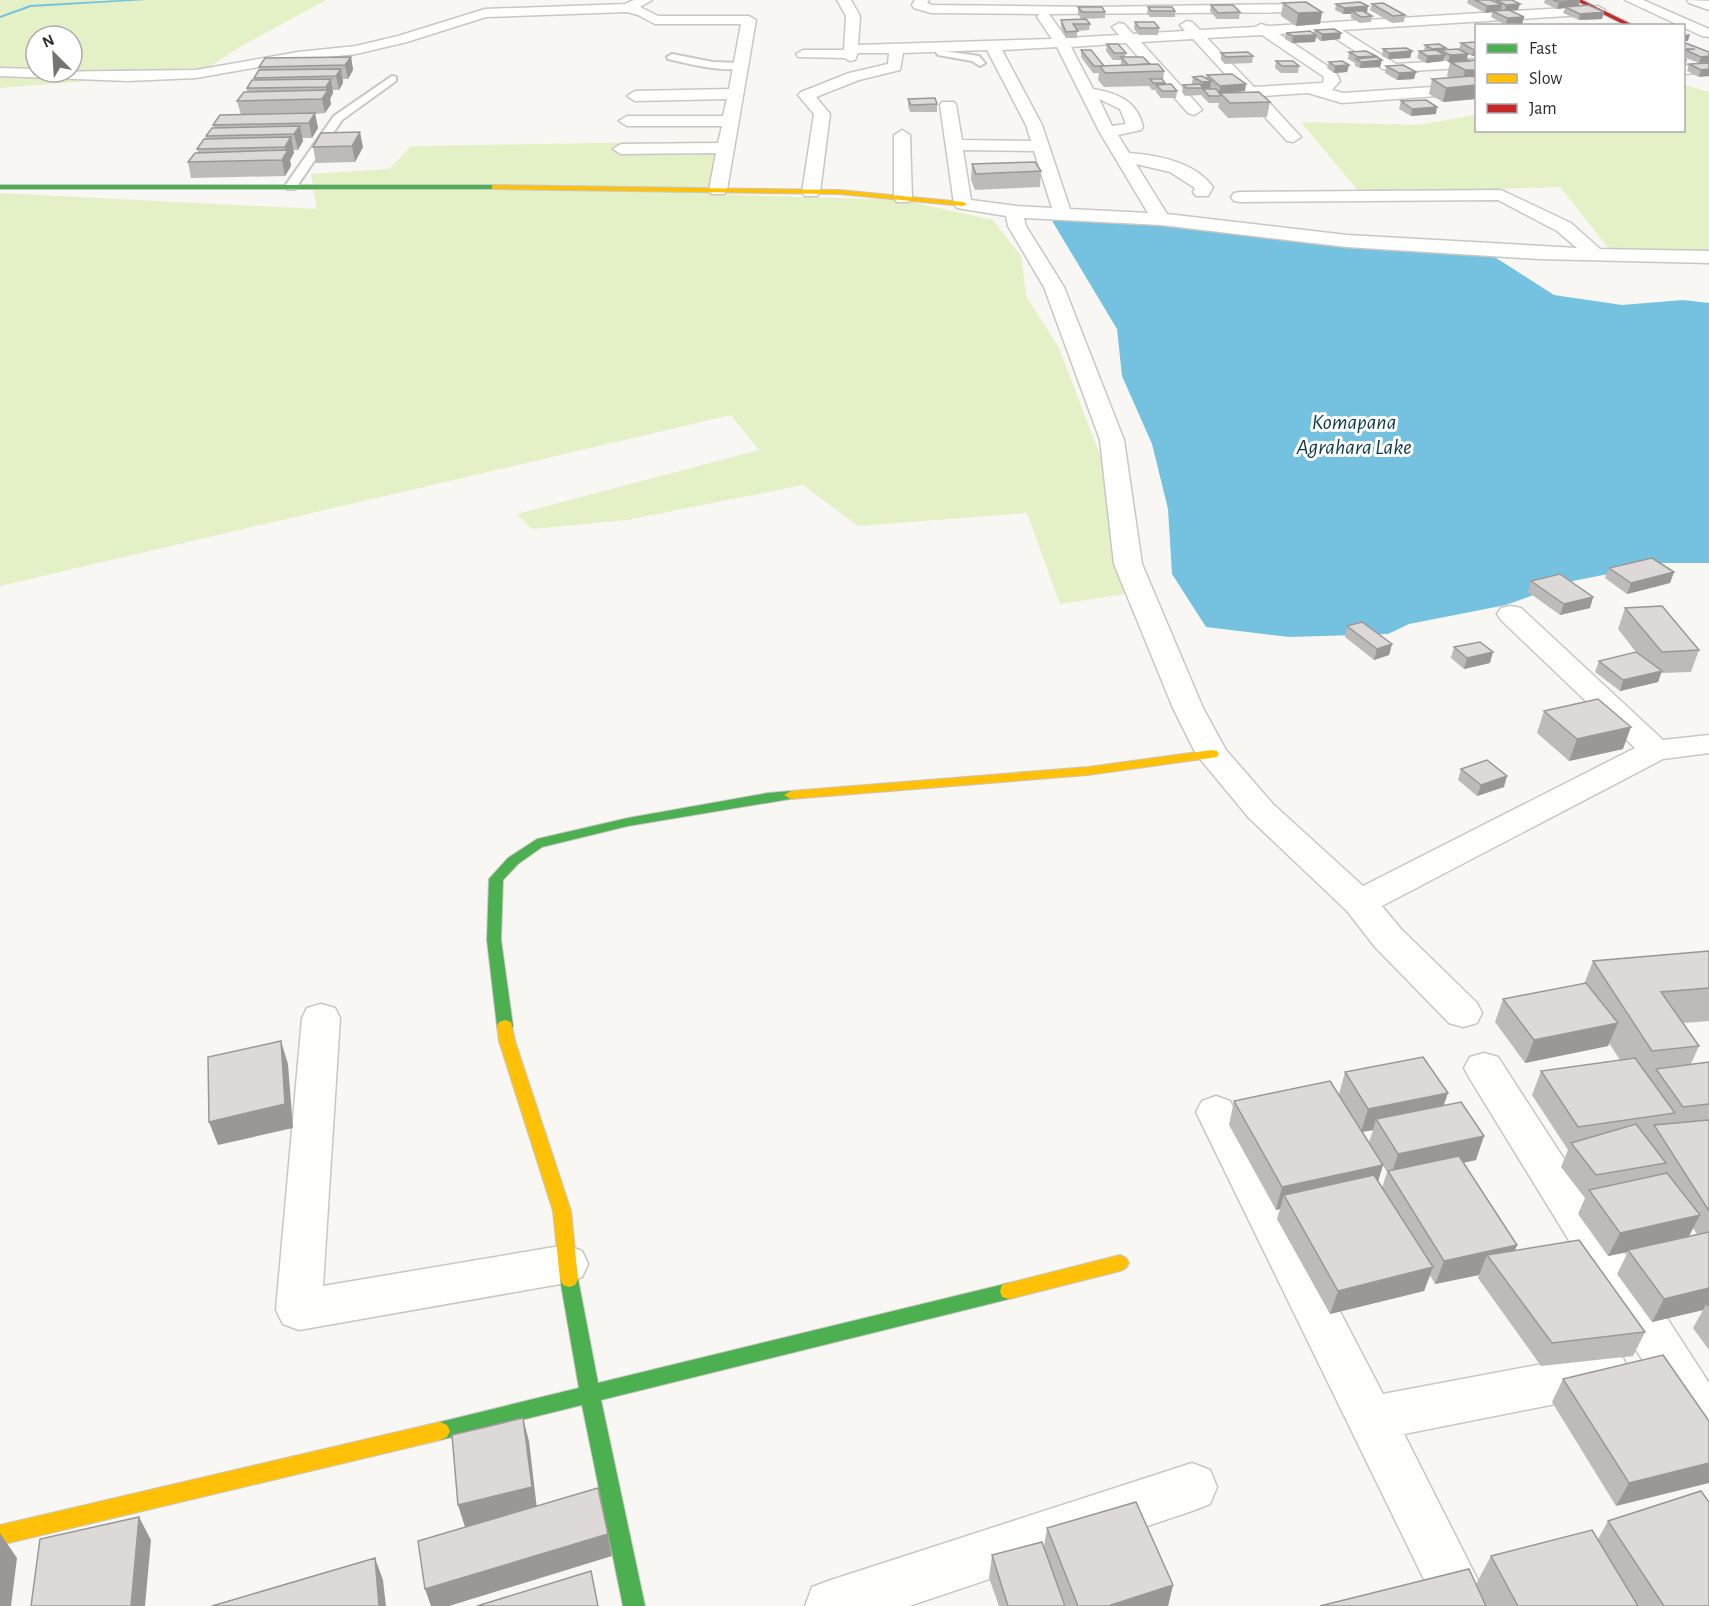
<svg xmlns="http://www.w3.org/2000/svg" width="1709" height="1606" viewBox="0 0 1709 1606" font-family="'Alegreya Sans',sans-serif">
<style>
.green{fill:#e4f0c5;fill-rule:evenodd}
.water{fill:#75c2e0}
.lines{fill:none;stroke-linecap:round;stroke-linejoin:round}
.stream{fill:#75c2e0;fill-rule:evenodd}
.lane-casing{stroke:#c9c7c5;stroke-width:4}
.street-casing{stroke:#c9c7c5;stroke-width:3}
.fast-casing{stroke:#c9c7c5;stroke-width:2}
.slow-casing{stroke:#c9c7c5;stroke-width:2}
.jam-casing{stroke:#c9c7c5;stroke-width:2}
.lane{fill:#fefefd;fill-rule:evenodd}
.street{fill:#fefefd;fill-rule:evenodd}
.fast{fill:#4caf50;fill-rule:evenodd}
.slow{fill:#ffc107;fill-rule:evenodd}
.jam{fill:#c62828;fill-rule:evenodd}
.wall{fill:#bdbbb9;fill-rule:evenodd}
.shaded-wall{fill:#9a9896}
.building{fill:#dcd9d7;stroke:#9a9896;stroke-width:1.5}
.labels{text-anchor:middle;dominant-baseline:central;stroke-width:6;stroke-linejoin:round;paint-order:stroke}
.far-water-label{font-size:22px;font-style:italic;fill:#0a3b4d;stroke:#fff}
</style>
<rect width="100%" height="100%" fill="#f9f7f4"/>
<!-- green -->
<path class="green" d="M0,0H326L240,47L201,72L0,88ZM36,36H72V72H36Z
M1684,85L1709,92V251L1610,250L1560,187L1360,193L1301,122L1418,125L1476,115V130H1684Z
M721,141L710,194L902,200L993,220L1021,256L1026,296L1059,348L1101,458L1125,594L1060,604L1027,513L858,526L803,485L627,520L532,529L517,514L759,450L731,415L0,586V193L317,209L311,174L389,169L411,146Z"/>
<!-- water -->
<path class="water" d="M1045,209L1479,247L1554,295L1622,305L1683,300L1709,303V563H1663L1573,581L1506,605L1409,624L1388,634L1289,637L1206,627L1172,574L1168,509L1152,444L1122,376L1117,329Z"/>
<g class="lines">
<!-- stream -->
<path class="stream" d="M120,0H146L31,7L0,18V16L30,5Z"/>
<!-- lane casing -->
<g class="lane-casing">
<path id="lane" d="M938,45L944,51L979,56L985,63L980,66L972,61L938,55L933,48Z
M672,54L713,62L740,63L745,66C732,75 685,63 668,59L667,57Z
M392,76L396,77V81L342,120L295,189H287L285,186L334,116Z"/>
</g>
<!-- street casing -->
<g class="street-casing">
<path id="street" d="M634,0H652L640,7L658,16H749L756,20L727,190L724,194H712L709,190L716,153L621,154L613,149L621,144L718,143L722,126H627L619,121L627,116H723L727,99L635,101L627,96L635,91L729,89L741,24H655L638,15L627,12L486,17L407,42L356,54L298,60L196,78L128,81L0,76V68L36,69V72L196,70L298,52L356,46L398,36L485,9L625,4Z
M837,0H851L860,16L858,45L1052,39L1037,17L1039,14L931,13L914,8L912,5L915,0H929L927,3L932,5L1095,7L1297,4L1304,8L1297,12L1049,14L1066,38L1119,35L1112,27L1119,23L1124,24L1133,34L1185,31L1180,25L1187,21L1192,22L1200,30L1255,27L1261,24L1268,26L1598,6L1605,10L1598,14L1342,30L1396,64L1476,59V67L1395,72L1383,69L1324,31L1279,34L1335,71L1340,81L1332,90L1343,93L1476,84V93L1342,103L1308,93L1263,96L1301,137L1293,142L1287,141L1193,39L1141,42L1200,107L1202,110L1194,115L1188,113L1126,43L1071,47L1093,89C1117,93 1138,101 1143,127L1141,130L1118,135L1129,153C1158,155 1195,162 1213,187L1208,196H1196L1193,192L1195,188L1170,172L1136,164L1167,214L1347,235L1577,248L1557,231L1498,200L1240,202L1234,201L1231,197L1234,193L1240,192L1501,190L1571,223L1600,249L1709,251V263L1539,259L1347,247L1161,225L1024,218L1026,226L1064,287L1124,440L1142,564L1203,708L1226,750L1273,804L1363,886L1635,748L1501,620L1497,614L1501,608L1511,606L1521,608L1663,740L1709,735V753L1663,759L1382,906L1401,929L1477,1003L1482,1013L1477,1023L1463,1027L1449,1023L1375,947L1347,911L1249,818L1196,754L1173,708L1114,564L1100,440L1044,287L1008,226L1006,216L963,209L957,208L954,204L940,105L942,102H954L956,105L962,140L1031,141L1026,125L987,50L903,53L900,70L859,80L816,97L830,114L820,192L817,196H805L802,192L814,114L798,95L801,92L849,73L888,64L889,53H858L855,60L850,61L844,58L798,57L796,54L803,50H844L846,16ZM1262,35L1323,76L1324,81L1322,83L1254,87L1207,38ZM1057,47L1099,131L1148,213L1070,209L1042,125L1002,50ZM1099,99L1120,109L1126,124L1112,126ZM963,150L1034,151L1052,208L1017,206L971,200Z
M1625,0H1643L1709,29V37L1702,36Z
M1687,0L1709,1V10L1689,3Z
M1709,64V72L1684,74V66Z
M902,130L910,135L912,198L909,202H897L894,198V135Z
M321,1004L335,1008L340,1018L323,1286L566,1245L582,1251L588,1264L582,1277L566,1283L299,1330L283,1324L276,1310L302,1018L307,1008Z
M1484,1053L1498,1057L1709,1383V1447L1692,1441L1470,1079L1464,1068L1470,1057Z
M1216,1096L1230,1101L1383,1394L1606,1352L1623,1358L1630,1373L1623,1388L1606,1394L1404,1434L1491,1606H1437L1196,1112L1202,1101Z
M1192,1463L1210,1470L1217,1487L1210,1504L1192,1511L909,1606H805L812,1587L831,1580Z"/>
</g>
<!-- fast casing -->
<g class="fast-casing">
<path id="fast" d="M0,185H495L499,187L495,189H0Z
M791,791L798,795L796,798L628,826L542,847L518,864L503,880L501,940L513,1026L511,1030L505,1032L499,1030L497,1026L487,940L489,879L508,858L537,839L628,818L768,793Z
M569,1271L575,1273L578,1279L598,1383L1009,1283L1016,1285L1018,1291L1016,1297L1009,1299L601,1400L645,1606H623L582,1405L440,1440L433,1437L430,1431L433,1425L440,1422L579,1388L560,1279L563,1273Z"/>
</g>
<!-- slow casing -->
<g class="slow-casing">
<path id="slow" d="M492,185L839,190L963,202L967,204L963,206L839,194L495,189H492Z
M1212,750L1217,751L1219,754L1217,757L1088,775L791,799L784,795L791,791L1088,767Z
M505,1020L511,1022L515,1041L571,1211L578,1279L575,1285L569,1287L563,1285L560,1279L553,1211L499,1041L497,1026L499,1022Z
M1120,1255L1126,1258L1129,1263L1126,1268L1120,1271L1009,1299L1002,1297L1000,1291L1002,1285L1009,1283Z
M440,1422L447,1425L450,1431L447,1437L440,1440L0,1545V1525Z"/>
</g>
<!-- jam casing -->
<g class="jam-casing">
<path id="jam" d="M1575,0H1582L1635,26H1627Z"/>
</g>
<!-- lane -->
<use href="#lane" class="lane"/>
<!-- street -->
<use href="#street" class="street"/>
<!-- fast -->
<use href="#fast" class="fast"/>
<!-- slow -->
<use href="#slow" class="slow"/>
<!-- jam -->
<use href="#jam" class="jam"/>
</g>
<!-- wall -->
<path class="wall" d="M1468,0H1512L1518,10L1510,11L1524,17L1522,24L1506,25L1491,17L1492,12L1485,13L1467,3Z
M1545,0H1577L1580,1L1579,6L1604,12L1602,19L1579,20L1563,13L1565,8L1557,9L1544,3Z
M1283,3L1322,12L1320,24L1296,26L1281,16Z
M1336,4L1367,13L1372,16L1371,22L1360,23L1351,18V14H1343L1335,10Z
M1372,4L1405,15L1404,22L1392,23L1370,10Z
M1211,5L1240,12L1239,19H1217L1210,11Z
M1078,7L1105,12V18L1081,19L1078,14Z
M1148,7L1175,11V17H1150L1147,13Z
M1061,20L1090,24L1089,30L1077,31V38H1066L1061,27Z
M1135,22L1159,28L1158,35H1139L1134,29Z
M1315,30L1340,39L1321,41L1316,38L1315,42L1292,43L1285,39L1286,33L1314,34Z
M1476,42V56H1472L1468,54L1467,60H1476V99L1443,102L1429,94L1432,79L1450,78L1447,76L1450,62H1452H1448L1444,59L1443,61L1426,63L1417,58L1419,51H1424L1425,45L1446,48V49H1459L1461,43Z
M1683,42L1709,63L1699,77L1687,71L1689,64L1699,63L1683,57Z
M1107,44L1126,53L1125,57L1150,64L1164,71L1163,81L1165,83V84L1177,91L1176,98H1161L1156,92V90H1152L1149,86L1104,87L1098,80L1099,73H1093L1081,57V50L1104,66L1121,65V60H1113L1106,51Z
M1383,49L1412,51L1410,58L1388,59L1382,56Z
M1349,52L1375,57L1382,60L1380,67L1360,68L1355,66V63L1348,59Z
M1221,53L1253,56L1252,63L1225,64L1221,60Z
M351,57L353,70L348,79H343V83L339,90H333V93L330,99L331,104L325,113L315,114L318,128L312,138H302L303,141L298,150H293L294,153L290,160L291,166L285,176L191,178L188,162L198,152L197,149L206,139V136L214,128L213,125L241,115L237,101L247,91V88L254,80V78L259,70V67Z
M1276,61L1299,66L1298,73H1281L1275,68Z
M1329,62L1349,65L1347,72L1334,73L1327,68Z
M1386,66L1414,79L1397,80L1385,73Z
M1207,75L1245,91L1220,93L1270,102L1267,117L1228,118L1218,107L1219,103H1209L1202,96V95L1185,96L1182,92L1183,85L1192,84L1193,77L1206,78Z
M908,99L937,104V112H910L908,106Z
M1401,101L1436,114L1411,116L1399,109Z
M321,133L363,147L355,162L316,163L313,147Z
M972,164L1041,171L1040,187L975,190L971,180Z
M1609,568L1674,572L1670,583L1627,594L1605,578Z
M1531,581L1593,597L1590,608L1560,615L1528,592Z
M1625,608L1699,650L1691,672L1661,673L1658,682L1620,691L1595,672L1599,661L1636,652L1618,629Z
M1347,626L1392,644L1389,655L1374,660L1345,637Z
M1454,647L1490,663L1464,669L1451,658Z
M1544,711L1623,749L1569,761L1537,733Z
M1461,769L1504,787L1477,796L1458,780Z
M1709,951V1021L1683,1023L1699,1046L1691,1064L1709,1062V1350L1693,1328L1703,1310L1652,1322L1617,1274L1628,1252L1608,1256L1578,1214L1585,1198L1561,1167L1568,1150L1532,1095L1541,1071L1620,1060L1609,1043L1608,1046L1525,1063L1495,1022L1503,999L1584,984L1593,961ZM1693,1228L1697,1234L1689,1236Z
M1345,1072L1443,1105L1476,1160L1463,1163L1517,1245L1515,1250L1645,1332L1633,1356L1541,1366L1478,1278L1479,1275L1435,1284L1430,1275L1424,1291L1330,1314L1277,1219L1280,1209L1276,1210L1229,1125L1234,1101L1339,1094ZM1373,1130L1369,1142L1363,1132ZM1383,1165L1387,1172L1382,1188L1378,1182Z
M1563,1379L1709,1421L1616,1506L1552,1402Z
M1608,1521L1709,1606H1320L1476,1584L1491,1556L1598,1539Z
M1047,1528L1173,1585L1168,1606H1066L1060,1592L1065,1606H999L989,1578L992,1555L1044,1547Z"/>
<!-- shaded-wall -->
<path class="shaded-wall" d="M1580,1L1578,7H1565V8L1557,9L1559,2Z
M1520,4L1518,10L1505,11L1506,5Z
M1502,5L1500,12L1492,11V12L1485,13L1487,6Z
M1368,6L1367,13L1352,11L1351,14H1343L1344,8Z
M1322,12L1320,24L1296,26L1298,13Z
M1604,12L1602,19L1579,20L1580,14Z
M1524,17L1522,24L1506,25L1507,18Z
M1341,33L1340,39L1321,41L1322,34Z
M1690,34L1688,41H1683V35Z
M1316,35L1315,42L1292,43L1293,36Z
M1446,48L1445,52L1440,50L1439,55H1445L1443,61L1426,63L1427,56H1430L1432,49Z
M1476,49V56H1472L1474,50Z
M1412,51L1410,58L1388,59L1389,53Z
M1468,54L1466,61L1448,62L1450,55Z
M1376,56L1375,61L1382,60L1380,67L1360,68L1361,62L1357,60L1358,57Z
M1709,56V62L1699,63L1701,57Z
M351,57L353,70L348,79L345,65Z
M1683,59H1687L1685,66H1683Z
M1349,65L1347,72L1334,73L1335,66Z
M1476,65V83L1462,84L1465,70Z
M341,69L343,83L339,90L336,76Z
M1709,69V76L1699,77L1701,70Z
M1416,72L1414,79L1397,80L1399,73Z
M331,79L333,93L330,99L331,104L325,113L322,99L327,92L326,87Z
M1211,81L1210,88L1203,89V88H1201L1202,82Z
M1246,84L1245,91L1219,93L1220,86Z
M1476,85V99L1443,102L1446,88Z
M1437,107L1436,114L1411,116L1412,109Z
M315,113L318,128L312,138L309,123Z
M300,126L303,141L298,150L294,134Z
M360,132L363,147L355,162L352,146Z
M291,137L294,153L290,160L291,166L285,176L282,160L286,153L285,147Z
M1674,572L1670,583L1627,594L1631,583Z
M1593,597L1590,608L1560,615L1564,604Z
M1392,644L1389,655L1374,660L1377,649Z
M1493,652L1490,663L1464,669L1467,658Z
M1662,671L1658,682L1620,691L1623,680Z
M1631,727L1623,749L1569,761L1577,739Z
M1507,776L1504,787L1477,796L1481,785Z
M1618,1023L1608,1046L1525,1063L1534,1040Z
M281,1041L288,1064L293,1128L218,1145L209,1122Z
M1448,1093L1440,1116L1376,1119L1373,1130L1361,1132L1368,1109Z
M1484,1136L1476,1160L1392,1178L1391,1176L1398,1154Z
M1383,1165L1376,1188L1284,1195L1280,1209L1276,1210L1282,1187Z
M1700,1215L1688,1238L1628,1250V1252L1608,1256L1620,1233Z
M1517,1245L1507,1268L1487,1255L1479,1275L1435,1284L1444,1261Z
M1433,1267L1424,1291L1330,1314L1338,1291Z
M1709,1288V1308L1706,1304L1703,1310L1652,1322L1664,1299Z
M523,1418L529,1441L537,1509L465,1527L458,1505Z
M1709,1463V1483L1616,1506L1629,1483Z
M139,1517L151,1540L145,1606H131Z
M0,1533L17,1558L11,1606H0Z
M608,1534L612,1556L449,1606H431L425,1589Z
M375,1558L383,1580L386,1606H379Z
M1173,1585L1168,1606H1108Z"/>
<!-- building -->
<path class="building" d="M1475,0H1491L1502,5L1487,6Z
M1496,0H1512L1520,4L1506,5Z
M1553,0H1577L1580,1L1559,2Z
M1306,2L1322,12L1298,13L1283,3Z
M1360,2L1368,6L1344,8L1336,4Z
M1383,3L1405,15L1393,16L1372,4Z
M1211,5H1233L1240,12L1218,13Z
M1588,5L1604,12L1580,14L1565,7Z
M1078,7H1102L1105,12H1082Z
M1148,7H1172L1175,11H1151Z
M1509,10L1524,17L1507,18L1492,11Z
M1352,11H1363L1372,16L1361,17Z
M1086,19L1090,24H1073L1078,31L1066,32L1061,20Z
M1135,22H1154L1159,28H1139Z
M1334,29L1341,33L1322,34L1315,30Z
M1310,31L1316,35L1293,36L1286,33Z
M1475,42H1476V49L1474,50L1461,43Z
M1683,42L1709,52V56L1701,57L1685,50L1695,49H1683Z
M1107,44H1118L1126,53H1114Z
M1439,44L1446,48L1432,49L1425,45Z
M1406,48L1412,51L1389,53L1383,49Z
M1458,49L1468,54L1450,55L1440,50Z
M1081,50H1091L1104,66H1094Z
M1436,50L1445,55L1427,56L1419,51Z
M1366,51L1376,56L1358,57L1349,52Z
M1248,52L1253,56L1226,57L1221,53Z
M351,57L345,65L259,67L265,58Z
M1121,57H1143L1150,64L1128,65Z
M1377,57L1382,60L1361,62L1356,59Z
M1468,60L1470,61L1454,62L1452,61Z
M1476,60V70H1465L1450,62Z
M1276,61H1293L1299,66H1282Z
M1342,61L1349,65L1335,66L1329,62Z
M1709,63V69L1701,70L1689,64Z
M1158,64L1164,71L1105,73L1100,66Z
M1403,65L1416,72L1399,73L1386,66Z
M341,69L336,76L254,78L259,70Z
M1232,74L1246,84L1220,86L1207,75Z
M1202,76L1211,81L1202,82L1193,77Z
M1473,76L1476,78V85L1446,88L1432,79Z
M331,79L326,87L247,88L252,80Z
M1150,79H1162L1165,83H1153Z
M1171,84L1177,91H1162L1156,85Z
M1200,84L1203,88H1186L1183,85Z
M1203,89H1216L1220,94V96H1209Z
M328,90L322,99L237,101L244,92Z
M1259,92L1270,102L1230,103L1220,93Z
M935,98L937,104L911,105L908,99Z
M1426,100L1437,107L1412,109L1401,101Z
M315,113L309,123L213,125L220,115Z
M300,126L294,134L206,136L212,128Z
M360,132L352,146L313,147L321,133Z
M291,137L285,147L197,149L204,139Z
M288,150L282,160L188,162L195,153Z
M1035,162L1041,171L976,174L972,164Z
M1652,558L1674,572L1631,583L1609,568Z
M1560,574L1593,597L1564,604L1531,581Z
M1662,606L1699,650L1662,652L1625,608Z
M1362,622L1392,644L1377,649L1347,626Z
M1480,642L1493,652L1467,658L1454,647Z
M1636,652L1662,671L1623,680L1599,661Z
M1598,699L1631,727L1577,739L1544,711Z
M1487,760L1507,776L1481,785L1461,769Z
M1709,951V988L1661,992L1699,1046L1652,1051L1593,961Z
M1586,983L1618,1023L1534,1040L1503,999Z
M281,1041L285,1104L209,1122L208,1057Z
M1423,1057L1448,1093L1368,1109L1345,1072Z
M1635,1058L1675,1113L1578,1127L1541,1071Z
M1709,1062V1104L1683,1107L1656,1069Z
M1330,1081L1383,1165L1282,1187L1234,1101Z
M1461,1102L1484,1136L1398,1154L1376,1119Z
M1709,1120V1211L1654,1125Z
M1636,1124L1666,1163L1596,1175L1571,1143Z
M1459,1156L1517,1245L1444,1261L1388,1171Z
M1667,1173L1700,1215L1620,1233L1589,1190Z
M1374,1175L1433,1267L1338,1291L1284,1195Z
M1709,1232V1288L1664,1299L1628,1250Z
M1579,1240L1645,1332L1552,1343L1487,1255Z
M1663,1355L1709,1421V1463L1629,1483L1563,1379Z
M523,1418L532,1487L458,1505L452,1435Z
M598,1488L608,1534L425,1589L418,1541Z
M1701,1491L1709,1502V1606H1664L1608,1521Z
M1136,1502L1173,1585L1108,1606H1078L1047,1528Z
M139,1517L131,1606H31L40,1539Z
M1592,1530L1638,1606H1518L1491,1556Z
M1042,1542L1065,1606H1008L992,1555Z
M375,1558L379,1606H212Z
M1469,1569L1486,1606H1320Z
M591,1571L598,1606H477Z"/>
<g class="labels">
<!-- far-water labels -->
<g class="far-water-label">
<text x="1354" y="422">Komapana<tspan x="1354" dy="25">Agrahara Lake</tspan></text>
</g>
</g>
<!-- legend -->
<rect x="1475" y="24" width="210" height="108" fill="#ffffff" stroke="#acabaa" stroke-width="1.5"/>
<rect x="1487" y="44" width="30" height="9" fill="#4caf50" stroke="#acabaa" stroke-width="1.5"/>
<text x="1529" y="54" font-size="18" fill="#2f2e2b">Fast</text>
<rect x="1487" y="74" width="30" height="9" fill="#ffc107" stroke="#acabaa" stroke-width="1.5"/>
<text x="1529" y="84" font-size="18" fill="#2f2e2b">Slow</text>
<rect x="1487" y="104" width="30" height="9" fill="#c62828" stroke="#acabaa" stroke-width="1.5"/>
<text x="1529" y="114" font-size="18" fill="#2f2e2b">Jam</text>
<!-- north arrow -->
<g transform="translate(54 54) rotate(336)"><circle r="28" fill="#ffffff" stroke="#acabaa" stroke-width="1.5"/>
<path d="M0-4.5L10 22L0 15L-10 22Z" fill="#767471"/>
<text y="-9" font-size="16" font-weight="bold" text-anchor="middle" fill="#2f2e2b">N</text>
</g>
</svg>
